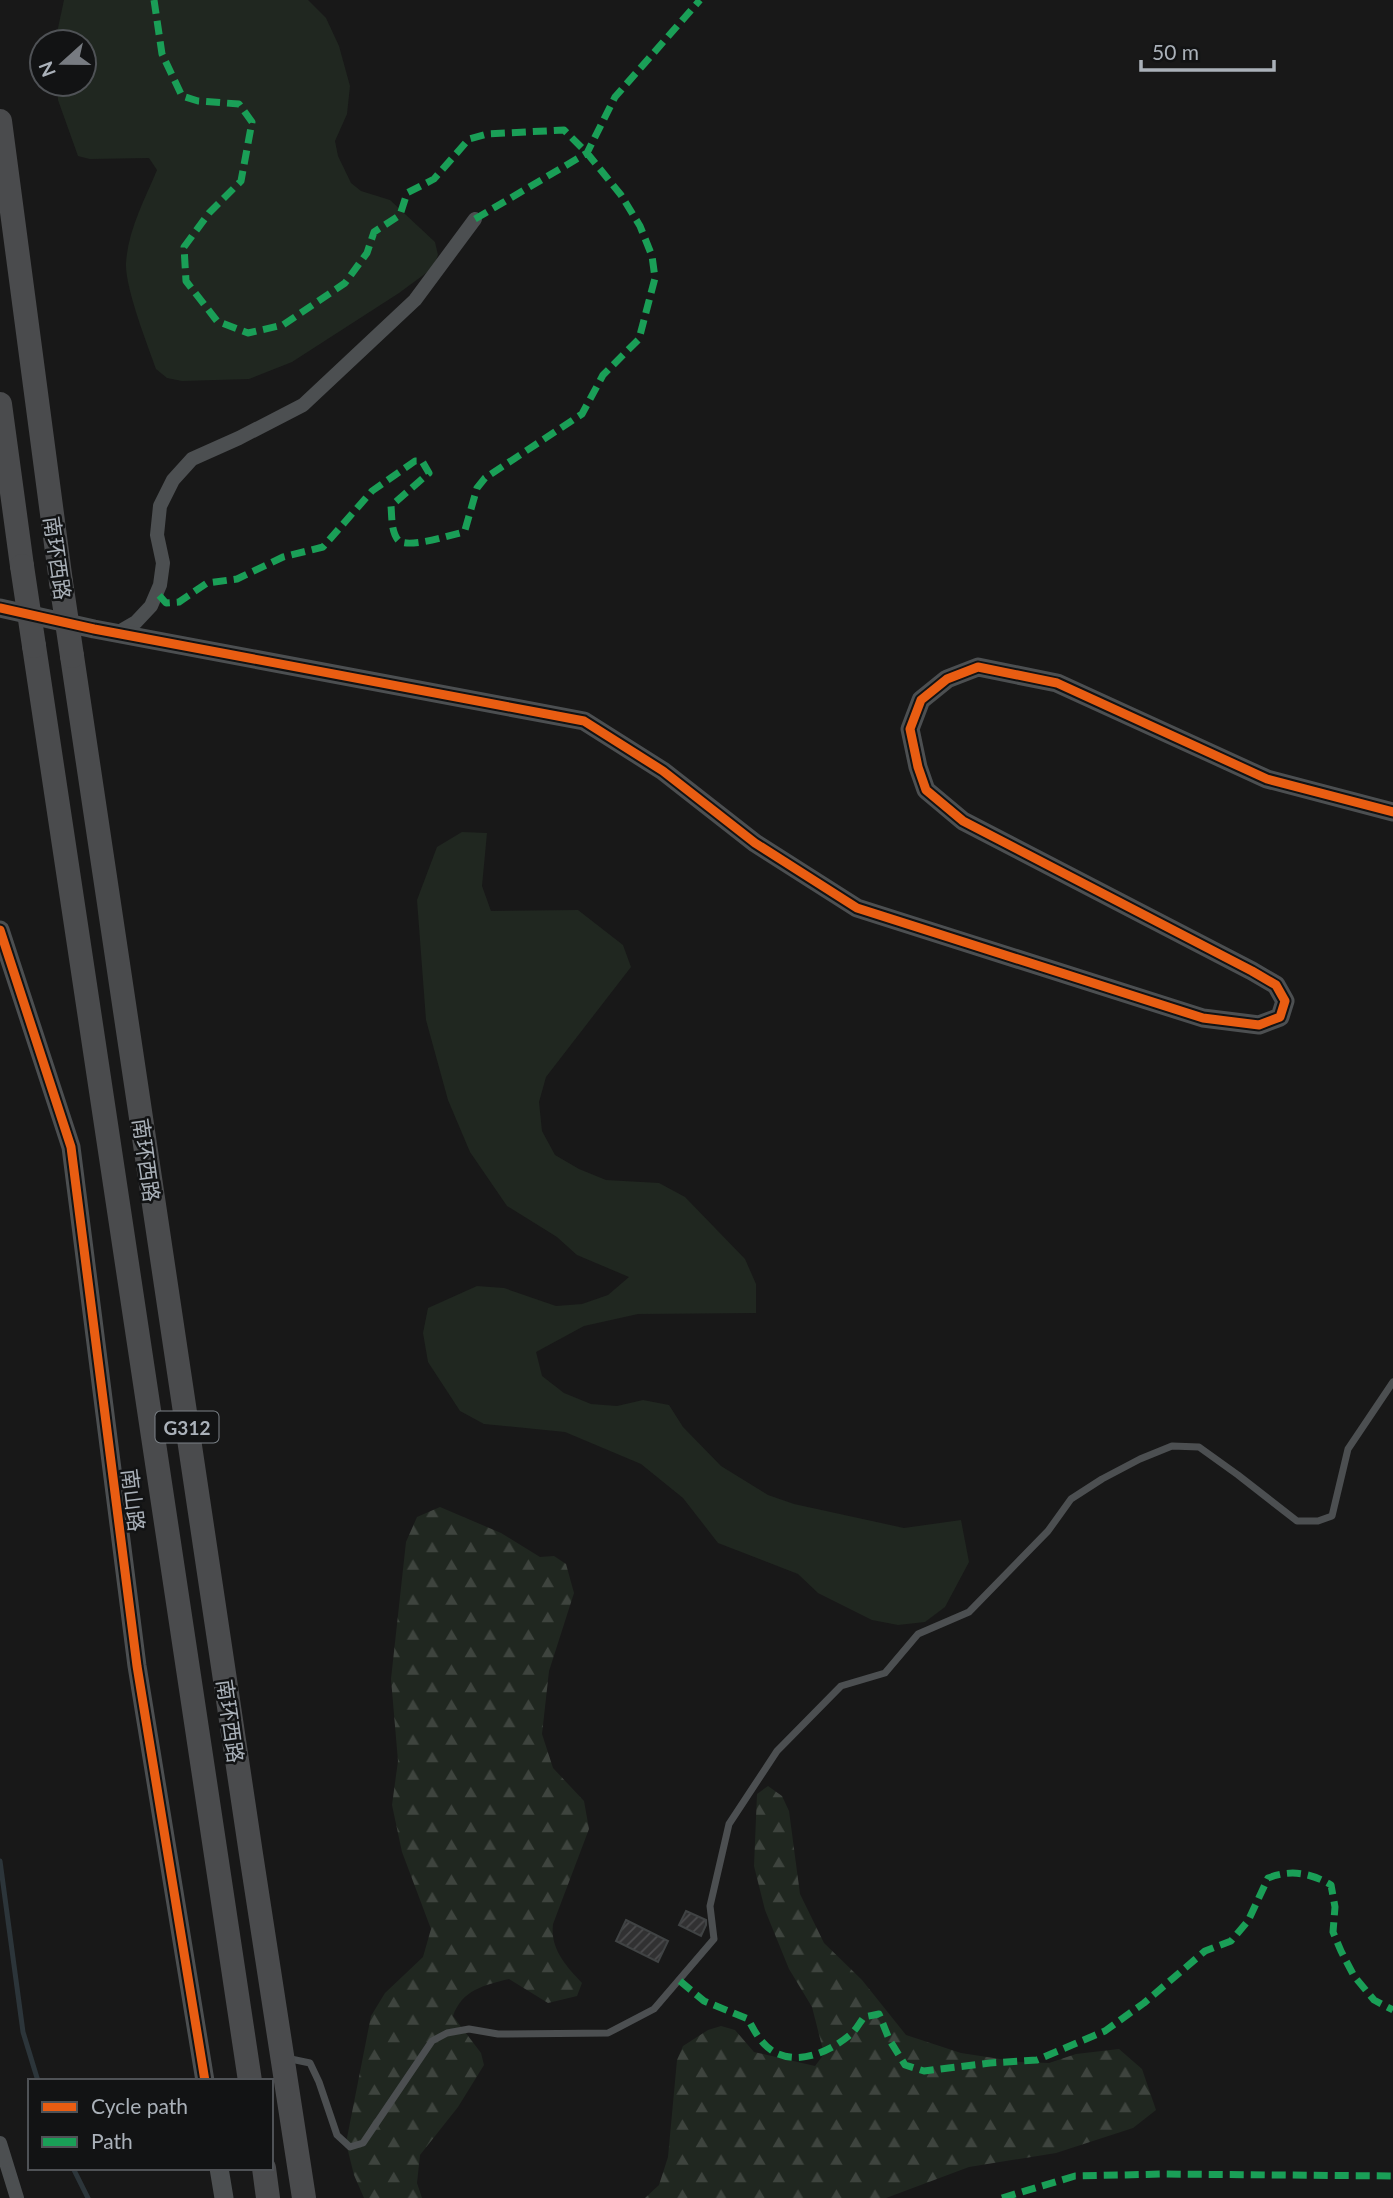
<svg xmlns="http://www.w3.org/2000/svg" width="1393" height="2198" viewBox="0 0 1393 2198" font-family="Lato,'Noto Sans SC',sans-serif">
<style>
.grass{fill:#202720}
.forest{fill:url(#forest-firs)}
.lines{fill:none;stroke-linecap:round;stroke-linejoin:round}
.stream{stroke:#2c353a;stroke-width:5}
.building{fill:url(#building-hatch);stroke:#404344;stroke-width:2}
.service{stroke:#4c4f51;stroke-width:7}
.minor{stroke:#4c4f51;stroke-width:14}
.tertiary{stroke:#4c4f51;stroke-width:19}
.trunk{stroke:#4a4b4d;stroke-width:24}
.trunk-bridge{stroke:#4a4b4d;stroke-width:24}
.quiet{stroke:#1a9f57;stroke-width:7;stroke-dasharray:14 7;stroke-linecap:butt}
.cycleway-casing{stroke:#121314;stroke-width:13}
.cycleway{stroke:#e95d12;stroke-width:9}
.labels{text-anchor:middle;dominant-baseline:central;stroke-width:5;stroke-linejoin:round;paint-order:stroke}
.shield{fill:#121314;stroke:#7c8288;stroke-width:2}
.shield-label{font-size:19px;font-weight:bold;fill:#aab1b9}
.street-label{font-size:21px;fill:#aab1b9;stroke:#121314}
</style>
<defs>
<pattern id="forest-firs" width="22" height="20" patternUnits="userSpaceOnUse" patternTransform="scale(1.75)"><rect width="22" height="20" fill="#202720"/><path d="M5 1l3.5 6h-7zM16 11l3.5 6h-7z" fill="#3e443e"/></pattern>
<pattern id="building-hatch" width="6" height="6" patternUnits="userSpaceOnUse" patternTransform="scale(1.75)"><rect width="6" height="6" fill="#313132"/><path d="M-1 1l2-2M0 6l6-6M5 7l2-2" fill="none" stroke="#4c4c4e"/></pattern>
</defs>
<rect width="100%" height="100%" fill="#181818"/>
<!-- grass -->
<path class="grass" d="M64,0H308L326,18L339,46L350,86L347,114L335,141L338,156L351,183L361,191L390,200L435,242L438,255L433,268L399,293L292,362L249,379L182,381L167,378L156,369C147,343 125,288 126,263C128,230 145,199 157,170L149,158L90,159L78,156L58,100L57,84H84V42H55Z
M462,832L487,833L482,886L491,911L578,910L623,945L631,967L546,1077L539,1102L542,1131L555,1155L579,1169L606,1180L659,1183L685,1197L745,1259L756,1284V1313L638,1314L584,1326L536,1352L542,1376L564,1393L591,1404L617,1406L643,1400L669,1405L683,1427L721,1466L768,1495L794,1504L904,1528L961,1520L969,1562L945,1607L925,1622L898,1625L872,1620L818,1593L798,1574L718,1543L683,1498L641,1464L565,1432L484,1424L460,1411L428,1362L423,1333L428,1308L477,1286L504,1288L556,1306L582,1304L608,1295L629,1277L577,1255L557,1237L507,1206L470,1152L448,1100L426,1020L417,900L437,847Z"/>
<!-- forest -->
<path class="forest" d="M440,1507L501,1533L540,1557L554,1556L566,1564L574,1593L549,1671L542,1734L553,1768L584,1801L589,1829L553,1924C550,1949 566,1966 582,1983L577,1996L548,2003L509,1979C484,1985 462,1990 453,2016L481,2053L484,2065L458,2107L420,2155L417,2183L422,2198H364L354,2175L346,2143L371,2016L385,1993L423,1957L431,1929L402,1852L392,1805L398,1761L391,1679L406,1542L417,1517Z
M768,1786L782,1796L789,1811L800,1894L824,1943L862,1980L906,2035L961,2053L1020,2062L1049,2063L1076,2054L1119,2049L1142,2069L1156,2110L1133,2128L1056,2153L969,2167L886,2198H645L659,2185L668,2157L677,2060L683,2046L708,2030L721,2026L735,2030L754,2052L815,2066L824,2054L812,2007L789,1969L765,1910L754,1866L757,1794Z"/>
<g class="lines">
<!-- stream -->
<path class="stream" d="M0,1861L23,2032L38,2081
M73,2168L88,2198"/>
</g>
<!-- building -->
<path class="building" d="M686,1911L706,1920V1925L701,1936L679,1925Z
M626,1920L668,1941L658,1962L616,1941Z"/>
<g class="lines">
<!-- service -->
<path class="service" d="M286,2058L310,2063L319,2082L337,2135L350,2147L363,2143L432,2041L447,2033L469,2029L498,2034L608,2033L654,2009L714,1939L710,1906L729,1824L777,1751L841,1686L885,1673L918,1634L969,1612L1048,1531L1071,1499L1102,1479L1140,1459L1172,1446L1199,1447L1238,1475L1297,1521H1318L1332,1516L1348,1449L1393,1382"/>
<!-- minor -->
<path class="minor" d="M117,633L136,622L151,606L160,585L163,563L157,535L160,506L173,480L192,459L239,438L303,405L415,300L475,219
M0,2143L17,2198"/>
<!-- tertiary -->
<path class="tertiary" d="M0,608L94,629L584,721L663,771L755,843L857,908L1203,1018L1259,1025L1280,1017L1285,1001L1276,985L1252,971L963,821L926,790L918,767L910,729L921,700L947,679L978,667L1057,683L1267,779L1393,812
M0,930L71,1147L137,1666L205,2081
M219,2168L224,2198"/>
<!-- trunk -->
<path class="trunk" d="M0,121L61,582
M0,404L22,566
M34,646L250,2081
M72,656L251,1854L304,2198
M264,2168L268,2198"/>
<!-- trunk-bridge -->
<path class="trunk-bridge" d="M22,566L34,646
M61,582L72,656"/>
<!-- quiet -->
<path class="quiet" d="M154,0L162,54L182,96L198,101L239,104L252,122L241,181L209,213L184,247L186,281L217,321L248,333L283,325L345,283L367,253L374,232L400,215L407,193L434,179L469,139L487,134L564,130L587,153L621,195L640,226L652,256L655,278L639,339L603,375L582,414L485,478L477,488L465,530L460,533C448,536 406,549 398,540C391,531 392,517 391,506L429,473L422,461H415L372,491L323,547L283,557L237,579L207,583L179,602L166,603L157,593
M475,219L587,153L615,97L700,0
M680,1981L704,2001L748,2019C755,2032 762,2046 776,2053C801,2065 831,2051 851,2034C856,2030 860,2022 864,2017L879,2014L889,2039L905,2065L924,2071L990,2063L1037,2060L1105,2031L1144,2003L1205,1951L1231,1941L1248,1921L1268,1878C1291,1869 1311,1873 1331,1885L1335,1907L1333,1932L1341,1951L1354,1976L1374,2000L1393,2010
M1002,2198L1075,2176L1165,2174L1393,2176"/>
<!-- cycleway casing -->
<g class="cycleway-casing">
<path id="cycleway" d="M0,608L94,629L584,721L663,771L755,843L857,908L1203,1018L1259,1025L1280,1017L1285,1001L1276,985L1252,971L963,821L926,790L918,767L910,729L921,700L947,679L978,667L1057,683L1267,779L1393,812
M0,930L71,1147L137,1666L205,2081"/>
</g>
<!-- cycleway -->
<use href="#cycleway" class="cycleway"/>
</g>
<g class="labels">
<!-- shield labels -->
<rect class="shield" x="155.5" y="1411.5" width="63" height="31" rx="5"/>
<g class="shield-label">
<text x="187" y="1427">G312</text>
</g>
<!-- street labels -->
<g class="street-label">
<text transform="translate(58 558) rotate(82)">南环西路</text>
<text transform="translate(147 1160) rotate(82)">南环西路</text>
<text transform="translate(134 1500) rotate(83)">南山路</text>
<text transform="translate(231 1721) rotate(82)">南环西路</text>
</g>
</g>
<!-- legend -->
<rect x="28" y="2079" width="245" height="91" fill="#121314" stroke="#4f5256" stroke-width="2"/>
<rect x="42" y="2102" width="35" height="10" fill="#e95d12" stroke="#4f5256" stroke-width="2"/>
<text x="91" y="2114" font-size="21" fill="#aab1b9">Cycle path</text>
<rect x="42" y="2137" width="35" height="10" fill="#1a9f57" stroke="#4f5256" stroke-width="2"/>
<text x="91" y="2149" font-size="21" fill="#aab1b9">Path</text>
<!-- north arrow -->
<g transform="translate(63 63) rotate(249)"><circle r="33" fill="#121314" stroke="#4f5256" stroke-width="2"/>
<path d="M0-5L12 26L0 18L-12 26Z" fill="#777b81"/>
<text y="-10" font-size="19" font-weight="bold" text-anchor="middle" fill="#aab1b9">N</text>
</g>
<!-- scale -->
<path d="M1141 60v10h133v-10" fill="none" stroke="#aab1b9" stroke-width="3.5"/>
<text x="1152" y="60" font-size="21" fill="#aab1b9" stroke="#121314" stroke-width="5" paint-order="stroke">50 m</text>
</svg>
